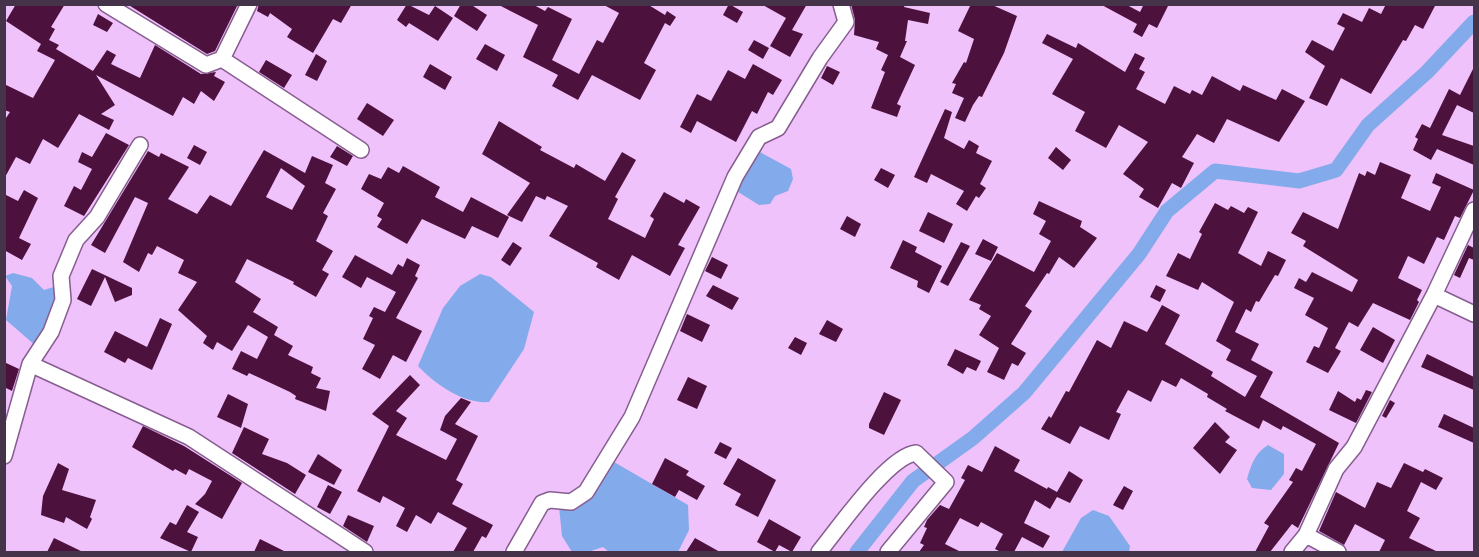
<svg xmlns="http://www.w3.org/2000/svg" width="1479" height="557" viewBox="0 0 1479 557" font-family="'PT Sans',sans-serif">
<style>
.water{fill:#83aaea}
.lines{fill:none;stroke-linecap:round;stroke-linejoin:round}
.canal{stroke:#83aaea;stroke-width:15}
.building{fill:#4d113d;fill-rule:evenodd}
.minor-casing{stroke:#875e90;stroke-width:18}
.minor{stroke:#fff;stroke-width:15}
</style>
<rect width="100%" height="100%" fill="#f0c2fb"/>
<!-- water -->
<path class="water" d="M756,150L791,169L793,179L788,191L775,196L770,204L759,205L735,190Z
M13,273L32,278L44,290L60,285L62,299L36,346L6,320L12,286L5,276Z
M480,274L491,277L534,312L524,349L489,402C463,404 435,384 418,366L443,308L460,286Z
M1268,445L1284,454V474L1271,490L1252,488L1247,479C1251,465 1255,453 1268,445Z
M602,455L688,505L689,530L678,552H609L603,547L588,552H572L562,536L558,497L579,489Z
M1093,510L1109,516L1130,546L1129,552H1062L1081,518Z"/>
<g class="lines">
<!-- canal -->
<path class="canal" d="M857,552L913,481L973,438L1024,393L1139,254L1167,211L1215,171L1299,181L1336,170L1368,125L1427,72L1474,22"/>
</g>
<!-- building -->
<path class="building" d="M16,4H65L51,27L55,29L49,40L59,45L56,49L93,71L107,50L116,55L111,64L140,78L155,45L201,74L216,72L214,76L225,82L214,101L201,91L194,104L183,97L173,116L96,75L115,105L101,114L114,120L109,130L79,114L58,148L43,139L30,164L16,157L4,179V121L10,112L4,110V84L33,98L55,60L37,51L41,44L6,21Z
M127,4H238L215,51L207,54Z
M259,4H352L341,23L333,19L313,53L287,37L292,29L270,13L268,17L257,11Z
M407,4L429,15L435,6L453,18L438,41L409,23L406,27L397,20Z
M461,4H470L487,15L477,31L454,16Z
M497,4H532L545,11L548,7L572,19L552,60L579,74L597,40L603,43L619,13L602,4H647L665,15L667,11L676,17L670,26L665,23L644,63L656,70L640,100L592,75L578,100L552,86L558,75L523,57L538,25Z
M729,4L743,12L737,23L723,15Z
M761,4H807L792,30L803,34L790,57L770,46L786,18Z
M851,4H905L904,7L930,13L928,24L908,20L905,41H907L900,57L915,65L897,104L901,106L897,117L871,108L885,72L881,70L888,55L876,49L879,42L854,35L855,20Z
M971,4H990L1017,16L1004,53L982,97L979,96L973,105L965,122L955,118L964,98L952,93L956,84L952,83L964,62L966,63L974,39L958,31Z
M1100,4H1125L1140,12L1144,4H1169L1157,28L1149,24L1142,37L1133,32L1137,24Z
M1386,4H1436L1423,29L1415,25L1406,41L1403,40L1371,94L1341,78L1327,106L1309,98L1325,66L1305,52L1312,40L1333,51L1345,28L1337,24L1343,13L1362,22L1369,8L1381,14Z
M98,14L113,23L107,32L93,25Z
M1047,34L1076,48L1078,43L1125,72L1135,53L1145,58L1139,69L1145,72L1136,89L1165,104L1174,86L1190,94L1192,90L1202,95L1212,76L1240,91L1243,85L1276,100L1282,89L1305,101L1279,142L1227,119L1214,143L1197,134L1182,157L1194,163L1181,188L1172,183L1158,208L1139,197L1144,189L1123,174L1148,142L1119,125L1106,148L1075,131L1085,112L1052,94L1073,59L1042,43Z
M754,40L769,48L763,59L748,50Z
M485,44L505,55L497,71L476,59Z
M316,54L327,61L317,81L305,75Z
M266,60L292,75L284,88L259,72Z
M430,64L452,77L445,90L423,77Z
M753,64L782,80L773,95L768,92L757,114L752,111L736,142L697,121L691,133L680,127L697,94L711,101L728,70L745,79Z
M827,66L840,72L833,85L821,78Z
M1474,67V113L1457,105L1442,135L1474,146V165L1437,149L1431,160L1413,150L1418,139L1415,137L1422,124L1430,128L1449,89L1460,95Z
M367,103L394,120L383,136L357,119Z
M945,109L952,112L944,138L964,149L969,140L979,146L976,153L992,161L980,184L986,188L979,198L976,196L967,211L956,204L964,191L931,174L927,183L914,177Z
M499,121L542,147L540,150L574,168L576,164L605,181L622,152L636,160L615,197L618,199L608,219L645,238L654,219L650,216L664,192L684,203L686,199L700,207L678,245L685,248L670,276L632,255L619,280L596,267L598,263L549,236L568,206L547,196L545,200L536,196L522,222L507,215L530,183L482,154Z
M106,133L129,145L84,216L64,206L74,186L81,190L92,169L78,162L82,152L92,157Z
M194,145L207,152L200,165L187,158Z
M337,146L353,156L347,166L330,157Z
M1056,147L1071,160L1063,170L1048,158Z
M264,150L305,173L312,156L333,165L325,183L336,189L323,213L328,216L316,241L333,251L322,270L329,274L316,297L293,284L294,282L247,259L235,282L261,299L253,312L278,327L274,335L293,346L288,355L313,367L311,373L321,378L316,388L330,391L326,411L295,399L296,396L290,392L249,373L247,376L232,369L241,351L257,359L268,337L248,325L232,351L217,342L213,350L203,343L207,336L178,310L197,282L178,273L184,260L157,246L152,255L148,253L139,272L123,262L148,203L135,197L105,253L91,245L148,151L159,157L161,153L189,167L168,199L197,214L210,195L231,206ZM281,168L305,186L292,210L266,197Z
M1380,162L1411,175L1401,198L1430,211L1441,187L1432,183L1436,173L1474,190L1460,218L1455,216L1444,240L1437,237L1424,264L1408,256L1398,278L1422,290L1417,300L1419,302L1410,320L1373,303L1358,327L1349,322L1335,348L1341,351L1328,373L1306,362L1314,346L1319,348L1328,328L1305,315L1314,298L1294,288L1299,278L1306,282L1312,272L1352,292L1358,280L1303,246L1306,241L1291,233L1303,212L1338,229L1359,173L1365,176L1367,171L1375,175Z
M403,166L440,187L435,197L463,212L471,197L509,217L498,238L472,226L465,239L422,219L407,244L377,227L382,219L377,216L384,203L361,189L369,174L381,179L388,167L399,173Z
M881,168L895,175L888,188L874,180Z
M24,190L38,198L19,238L31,244L22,260L4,250V194L18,201Z
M1039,201L1082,221L1080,227L1097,238L1074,268L1059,257L1049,274L1047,273L1025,306L1032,311L1011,344L1026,353L1018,366L1012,363L1004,380L987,372L999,348L979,335L991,316L979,309L981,305L969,300L997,253L1034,272L1051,241L1039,234L1046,221L1033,214Z
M1215,203L1228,210L1231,206L1244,213L1248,207L1258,212L1238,253L1261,266L1268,251L1286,260L1278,276L1275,275L1259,302L1256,301L1251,312L1246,309L1235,332L1259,344L1251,360L1273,372L1260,397L1339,443L1298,528L1292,524L1270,552H1255L1269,526L1264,523L1293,482L1289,480L1296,468L1302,471L1316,444L1283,426L1281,430L1263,420L1259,429L1225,411L1227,409L1207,397L1208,394L1181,378L1176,387L1162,380L1151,402L1128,390L1116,412L1121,414L1109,440L1080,426L1070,444L1041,429L1049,416L1051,418L1066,391L1069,392L1097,340L1111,348L1124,321L1147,332L1162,305L1180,315L1165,344L1213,372L1211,376L1245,397L1257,376L1226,360L1231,350L1216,341L1234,302L1202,282L1198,290L1166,276L1178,253L1190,259L1202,234L1199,232Z
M928,212L953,224L944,243L919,231Z
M847,216L861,224L855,237L840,229Z
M983,239L998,247L991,261L975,254Z
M903,240L917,247L915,252L942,266L929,293L917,287L918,281L890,268Z
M513,242L522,248L510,266L501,260Z
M961,242L970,246L948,286L940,282Z
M1468,245L1474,248V260L1469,258L1460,278L1454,275Z
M355,255L392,275L398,264L403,267L407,258L420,265L415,276L418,278L396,318L422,331L406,362L393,355L380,379L362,369L375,345L363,339L373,318L369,316L374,307L385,312L396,292L367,277L361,288L342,277Z
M712,257L728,265L721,279L705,271Z
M92,269L132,288V295L115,302L105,277L91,306L77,299Z
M713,285L739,298L732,310L706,296Z
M1156,285L1166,290L1160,302L1150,297Z
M687,314L710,325L702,342L680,331Z
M160,318L172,324L152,370L128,358L125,363L104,352L115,331L147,347Z
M827,320L843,329L836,342L819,334Z
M1373,327L1395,340L1383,363L1360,350Z
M795,337L807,343L801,355L788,348Z
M955,349L981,361L976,371L967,367L963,374L947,365Z
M1427,354L1474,377V390L1421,367Z
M4,362L19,369L12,391L4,387Z
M410,375L420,385L396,411L407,418L396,435L446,460L457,439L440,430L445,416L461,398L471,402L455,424L478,436L456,480L463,484L452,504L493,525L486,538L482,536L473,552H453L467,528L438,512L431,524L416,515L407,532L396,526L405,508L383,496L380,503L357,491L389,426L372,414Z
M688,377L707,386L697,409L677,400Z
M1366,390L1372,392L1356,423L1329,410L1338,391L1355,402L1357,398L1361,400Z
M884,392L901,400L884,435L869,428V424Z
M228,394L248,404L241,428L217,417Z
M1390,400L1395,403L1386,418L1382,416Z
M1444,414L1474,428V443L1438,427Z
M1215,422L1230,437L1225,442L1237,450L1220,474L1193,448Z
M143,426L184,446L242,483L222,519L195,504L205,494L212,481L189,469L186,475L175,469L173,471L132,447Z
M244,427L269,439L262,454L287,463L306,475L295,494L232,453Z
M720,442L732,448L726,459L714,453Z
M995,446L1020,460L1014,471L1047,489L1048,487L1057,492L1069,471L1083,480L1070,503L1057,497L1050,509L1035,500L1024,523L1050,536L1043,548L1022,537L1014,552H1001L995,549L1003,534L981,522L978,527L960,518L945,544L961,552H919L924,545L920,543L927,528L924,527L927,520L940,505L949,509L965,480L961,478L968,465L982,472Z
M318,454L342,470L334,485L308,472Z
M665,458L689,471L686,475L705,486L697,500L679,490L675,497L652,484Z
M738,458L776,480L758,517L735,505L741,494L723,484Z
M58,463L69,469L62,490L96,500L90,517L92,519L87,529L66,517L64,523L41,515L43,496Z
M1404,463L1423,472L1425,469L1443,478L1436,490L1421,482L1407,511L1420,518L1409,538L1438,552H1379L1385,540L1355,524L1344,545L1319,531L1336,492L1365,508L1377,482L1391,488Z
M328,485L342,492L330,514L317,507Z
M1124,486L1133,491L1123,510L1113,505Z
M187,505L199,512L187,532L198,537L191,552L160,538L170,522L176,525Z
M348,515L374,526L367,542L343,526Z
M769,519L801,537L792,552L779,545L775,552L757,542Z
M54,538L83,552H47Z
M695,538L720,552H686Z
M260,539L286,552H254Z"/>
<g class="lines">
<!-- minor casing -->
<g class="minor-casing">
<path id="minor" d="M106,4L206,65L222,59
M249,4L222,59L361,150
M1434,295L1474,314
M30,364L51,332L63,300L61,276L76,240L97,217L140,145
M4,456L30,364L189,437L365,552
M1306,535L1338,552
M514,552L542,503L550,500L571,502L586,492L632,417L735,177L759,137L778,128L820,58L846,22L841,4
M819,552C838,529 888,456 916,453L946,482L888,552
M1292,552L1306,535L1336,469L1354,447L1434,295L1474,210"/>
</g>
<!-- minor -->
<use href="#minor" class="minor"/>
</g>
<!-- border -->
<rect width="1479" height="557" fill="none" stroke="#45334a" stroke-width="12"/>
</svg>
